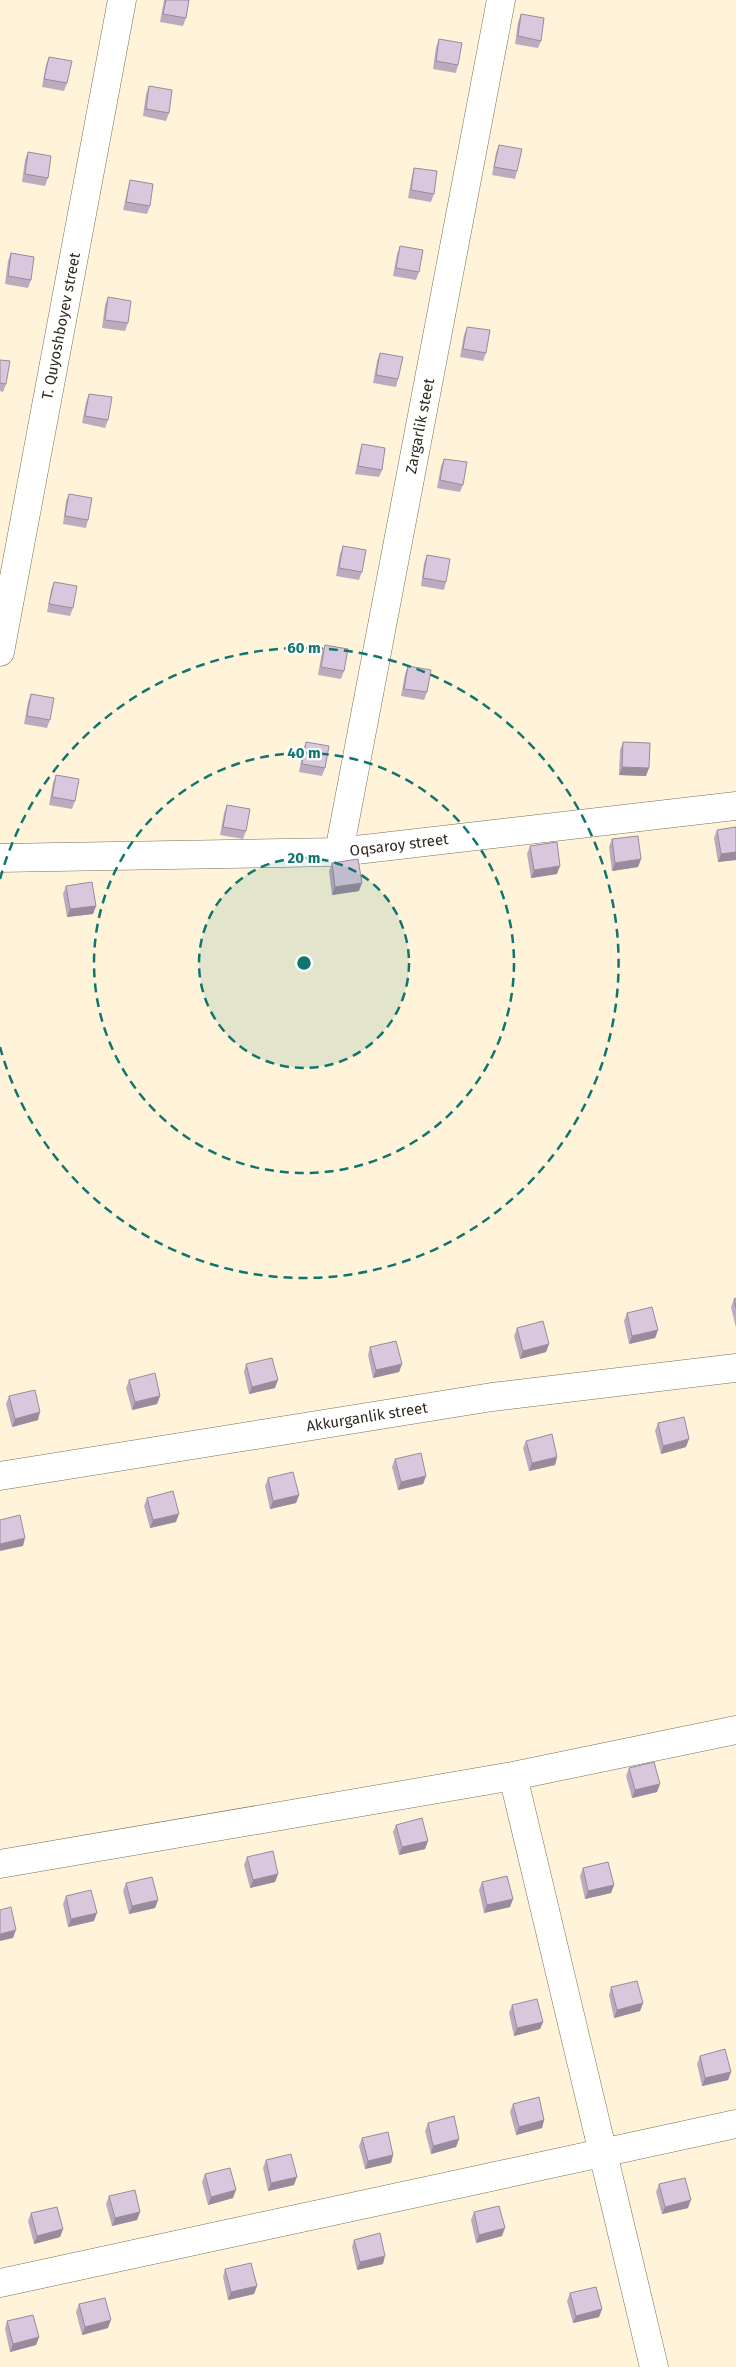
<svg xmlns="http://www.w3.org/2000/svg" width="736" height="2367" viewBox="0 0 736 2367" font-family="'Fira Sans',sans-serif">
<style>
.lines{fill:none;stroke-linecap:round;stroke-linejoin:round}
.minor-casing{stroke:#796f58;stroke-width:29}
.tertiary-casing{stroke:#796f58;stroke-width:29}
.minor{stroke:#fff;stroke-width:28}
.tertiary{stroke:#fff;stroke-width:28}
.wall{fill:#bbabbf}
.shaded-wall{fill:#988b9b}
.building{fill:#d9c7de;stroke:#988b9b}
.ring{fill:none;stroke:#0f766e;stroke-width:2.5;stroke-dasharray:9 6}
.labels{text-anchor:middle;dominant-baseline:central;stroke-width:4.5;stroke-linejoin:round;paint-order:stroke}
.street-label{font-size:15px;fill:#2e2a20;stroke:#fff}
.centre{fill:#0f766e;stroke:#fff;stroke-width:2.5}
.ring-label{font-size:15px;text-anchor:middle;font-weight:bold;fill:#0f766e;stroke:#fff;stroke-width:4.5;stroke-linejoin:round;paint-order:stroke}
</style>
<rect width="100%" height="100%" fill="#fff4d9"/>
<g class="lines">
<!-- minor casing -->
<g class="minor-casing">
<path id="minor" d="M0,652L122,0
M339,852L501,0
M0,858L339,852L736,806
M513,1776L654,2367
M0,1864L513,1776L736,1730
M0,2283L736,2124"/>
</g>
<!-- tertiary casing -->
<g class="tertiary-casing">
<path id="tertiary" d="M0,1476L492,1397L736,1368"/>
</g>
<!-- minor -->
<use href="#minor" class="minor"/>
<!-- tertiary -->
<use href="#tertiary" class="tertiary"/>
</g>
<!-- wall -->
<path class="wall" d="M164,0H189L186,18L183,26L160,22Z
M521,14L541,41L538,48L515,44L518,22Z
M439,39L458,65L456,73L433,69L436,47Z
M49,57L67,83L64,91L42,87L46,65Z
M149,86L169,113L166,121L143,116L146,94Z
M499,145L517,171L515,179L492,175L496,153Z
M28,152L48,178L45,186L22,182L25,160Z
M414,168L434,194L431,202L408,198L412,176Z
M130,180L150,206L147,214L123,210L128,188Z
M400,246L419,272L416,280L393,276L397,254Z
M11,253L31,280L28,288L5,284L8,261Z
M108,297L128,323L125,331L102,328L105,305Z
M467,327L486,353L483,361L460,357L464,335Z
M380,353L398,379L396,387L373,383L377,361Z
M0,360L6,384L3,392L0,391Z
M89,394L108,420L105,428L82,423L86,402Z
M362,444L382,470L379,477L355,474L360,451Z
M444,459L463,485L460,492L437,488L441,466Z
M69,494L88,520L86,528L63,524L66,501Z
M343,546L362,572L359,580L336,576L340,554Z
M427,555L446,582L444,590L421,586L424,563Z
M54,582L73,608L70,616L47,612L51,590Z
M325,645L344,671L341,679L318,675L322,652Z
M408,666L427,692L424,700L401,696L405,674Z
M31,694L50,720L47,728L24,724L28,702Z
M306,742L325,768L322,776L299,772L303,750Z
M623,742L646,776L619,775L620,750Z
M56,775L75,801L72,809L49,805L53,783Z
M227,805L246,831L243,839L220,835L224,813Z
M736,827V860L718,862L714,838L717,830Z
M612,839L641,859L638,867L612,871L609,847Z
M530,846L557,874L531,878L527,854Z
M332,863L359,891L332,895L329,871Z
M66,886L96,906L93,914L67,917L63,894Z
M736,1298V1328L731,1307L734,1299Z
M627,1313L658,1330L655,1338L629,1344L624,1321Z
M517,1328L549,1344L546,1352L520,1359L514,1336Z
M370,1347L402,1364L399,1372L373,1378L368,1355Z
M246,1364L275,1388L249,1394L244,1372Z
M129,1380L160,1396L157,1404L132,1410L126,1388Z
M9,1396L38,1420L12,1427L6,1404Z
M658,1423L686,1447L661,1454L655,1431Z
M526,1441L557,1457L555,1465L529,1471L523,1448Z
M395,1459L426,1476L423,1484L398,1490L392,1467Z
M268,1478L299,1495L296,1503L270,1509L265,1486Z
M147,1498L176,1522L150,1528L144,1506Z
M629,1768L660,1784L657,1792L632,1798L626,1776Z
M396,1825L428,1841L425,1849L399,1855L393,1832Z
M247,1857L278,1874L275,1882L250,1888L244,1865Z
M583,1868L614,1885L611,1893L585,1899L580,1876Z
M482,1882L513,1899L510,1907L484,1913L479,1890Z
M126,1883L158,1900L155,1908L129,1914L123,1891Z
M66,1896L94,1921L68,1927L63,1904Z
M611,1987L643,2003L640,2011L614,2018L609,1995Z
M512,2005L543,2022L540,2029L514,2036L509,2013Z
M700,2056L731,2072L728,2080L702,2086L697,2064Z
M513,2104L544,2120L542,2128L516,2135L510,2112Z
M428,2123L459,2139L456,2147L431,2154L425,2131Z
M362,2138L393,2155L391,2163L365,2169L359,2146Z
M266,2160L294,2185L268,2191L263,2168Z
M205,2174L233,2198L208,2205L202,2182Z
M659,2184L688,2208L662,2214L656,2192Z
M109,2196L140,2212L137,2220L112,2226L106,2204Z
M474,2212L502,2236L476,2243L471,2220Z
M31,2213L63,2229L60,2237L34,2244L28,2221Z
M354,2240L383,2264L357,2270L352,2247Z
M225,2269L257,2286L254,2294L228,2300L223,2277Z
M570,2293L602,2309L599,2317L573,2323L567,2301Z
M79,2304L108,2328L82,2335L76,2312Z
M7,2321L39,2337L36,2345L10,2352L5,2329Z"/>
<!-- shaded-wall -->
<path class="shaded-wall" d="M622,767L649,768L646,776L619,775Z
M736,852V860L718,862L721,854Z
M641,859L638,867L612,871L615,863Z
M560,866L557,874L531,878L534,870Z
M362,883L359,891L332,895L335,887Z
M96,906L93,914L67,917L70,909Z
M658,1330L655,1338L629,1344L632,1336Z
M549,1344L546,1352L520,1359L523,1351Z
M402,1364L399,1372L373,1378L376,1370Z
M278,1380L275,1388L249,1394L252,1387Z
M160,1396L157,1404L132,1410L135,1402Z
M40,1412L38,1420L12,1427L15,1419Z
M689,1439L686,1447L661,1454L663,1446Z
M557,1457L555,1465L529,1471L532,1463Z
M426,1476L423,1484L398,1490L401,1482Z
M299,1495L296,1503L270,1509L273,1501Z
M179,1514L176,1522L150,1528L153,1520Z
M25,1538L23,1546L0,1551V1544Z
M660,1784L657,1792L632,1798L635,1790Z
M428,1841L425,1849L399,1855L402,1847Z
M278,1874L275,1882L250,1888L253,1880Z
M614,1885L611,1893L585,1899L588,1891Z
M513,1899L510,1907L484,1913L487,1905Z
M158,1900L155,1908L129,1914L132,1906Z
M97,1913L94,1921L68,1927L71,1919Z
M16,1930L13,1938L0,1941V1934Z
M643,2003L640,2011L614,2018L617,2010Z
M543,2022L540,2029L514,2036L517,2028Z
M731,2072L728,2080L702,2086L705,2078Z
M544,2120L542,2128L516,2135L519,2127Z
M459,2139L456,2147L431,2154L433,2146Z
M393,2155L391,2163L365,2169L368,2161Z
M297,2177L294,2185L268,2191L271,2183Z
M236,2190L233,2198L208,2205L211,2197Z
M691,2200L688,2208L662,2214L665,2207Z
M140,2212L137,2220L112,2226L115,2218Z
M505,2228L502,2236L476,2243L479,2235Z
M63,2229L60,2237L34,2244L37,2236Z
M385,2256L383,2264L357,2270L360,2262Z
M257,2286L254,2294L228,2300L231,2292Z
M602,2309L599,2317L573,2323L576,2316Z
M111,2320L108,2328L82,2335L85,2327Z
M39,2337L36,2345L10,2352L13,2344Z"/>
<!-- building -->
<path class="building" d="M166,0H189L186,18L163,14Z
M521,14L544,18L541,41L518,36Z
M439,39L462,43L458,65L436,61Z
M49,57L72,61L67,83L44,79Z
M149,86L172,90L169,113L146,109Z
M499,145L522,149L517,171L494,167Z
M28,152L51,156L48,178L25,174Z
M414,168L437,171L434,194L411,190Z
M130,180L153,184L150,206L126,202Z
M400,246L423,250L419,272L396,268Z
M11,253L34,257L31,280L8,276Z
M108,297L131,301L128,323L105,320Z
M467,327L490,330L486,353L463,349Z
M380,353L403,357L398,379L376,375Z
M0,360L10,361L6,384L0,383Z
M89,394L112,397L108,420L85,416Z
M362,444L385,448L382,470L358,466Z
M444,459L467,462L463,485L440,480Z
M69,494L92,498L88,520L65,516Z
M343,546L366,550L362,572L339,568Z
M427,555L450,559L446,582L423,578Z
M54,582L77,586L73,608L49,604Z
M325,645L348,649L344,671L321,667Z
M408,666L431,670L427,692L404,689Z
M31,694L54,698L50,720L27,716Z
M306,742L329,746L325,768L302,764Z
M623,742L650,743L649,768L622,767Z
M56,775L79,779L75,801L52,797Z
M227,805L250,809L246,831L223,827Z
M736,827V852L721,854L717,830Z
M638,836L641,859L615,863L612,839Z
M557,842L560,866L534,870L530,846Z
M358,859L362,883L335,887L332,863Z
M92,882L96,906L70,909L66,886Z
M736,1298V1308L734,1299Z
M652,1307L658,1330L632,1336L627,1313Z
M543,1321L549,1344L523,1351L517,1328Z
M396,1341L402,1364L376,1370L370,1347Z
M272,1358L278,1380L252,1387L246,1364Z
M155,1373L160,1396L135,1402L129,1380Z
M35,1390L40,1412L15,1419L9,1396Z
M684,1417L689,1439L663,1446L658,1423Z
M552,1434L557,1457L532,1463L526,1441Z
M421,1453L426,1476L401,1482L395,1459Z
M293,1472L299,1495L273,1501L268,1478Z
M173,1491L179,1514L153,1520L147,1498Z
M20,1515L25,1538L0,1544V1520Z
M654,1762L660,1784L635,1790L629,1768Z
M422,1818L428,1841L402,1847L396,1825Z
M273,1851L278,1874L253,1880L247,1857Z
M608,1862L614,1885L588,1891L583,1868Z
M507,1876L513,1899L487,1905L482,1882Z
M152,1877L158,1900L132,1906L126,1883Z
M91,1890L97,1913L71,1919L66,1896Z
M11,1907L16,1930L0,1934V1910Z
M637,1981L643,2003L617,2010L611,1987Z
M537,1999L543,2022L517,2028L512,2005Z
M725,2049L731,2072L705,2078L700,2056Z
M539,2097L544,2120L519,2127L513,2104Z
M454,2116L459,2139L433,2146L428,2123Z
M388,2132L393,2155L368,2161L362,2138Z
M291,2154L297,2177L271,2183L266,2160Z
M230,2168L236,2190L211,2197L205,2174Z
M685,2178L691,2200L665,2207L659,2184Z
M135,2190L140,2212L115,2218L109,2196Z
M499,2206L505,2228L479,2235L474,2212Z
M57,2207L63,2229L37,2236L31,2213Z
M380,2233L385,2256L360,2262L354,2240Z
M251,2263L257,2286L231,2292L225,2269Z
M596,2287L602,2309L576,2316L570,2293Z
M105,2298L111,2320L85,2327L79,2304Z
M33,2315L39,2337L13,2344L7,2321Z"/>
<!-- distance rings -->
<circle cx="304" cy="963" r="105" fill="#0f766e" fill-opacity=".12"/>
<g class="ring">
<circle cx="304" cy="963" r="105"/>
<circle cx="304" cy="963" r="210"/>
<path d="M0 879A315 315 0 1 1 0 1047"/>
</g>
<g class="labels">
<!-- street labels -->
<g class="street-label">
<text transform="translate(61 326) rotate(-79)">T. Quyoshboyev street</text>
<text transform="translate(420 426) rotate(-79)">Zargarlik steet</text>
<text transform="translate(399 845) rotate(-7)">Oqsaroy street</text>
<text transform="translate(367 1417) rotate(-9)">Akkurganlik street</text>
</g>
</g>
<circle cx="304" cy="963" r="8" class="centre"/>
<g class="ring-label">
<text x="304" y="653">60 m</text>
<text x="304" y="758">40 m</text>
<text x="304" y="863">20 m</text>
</g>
</svg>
